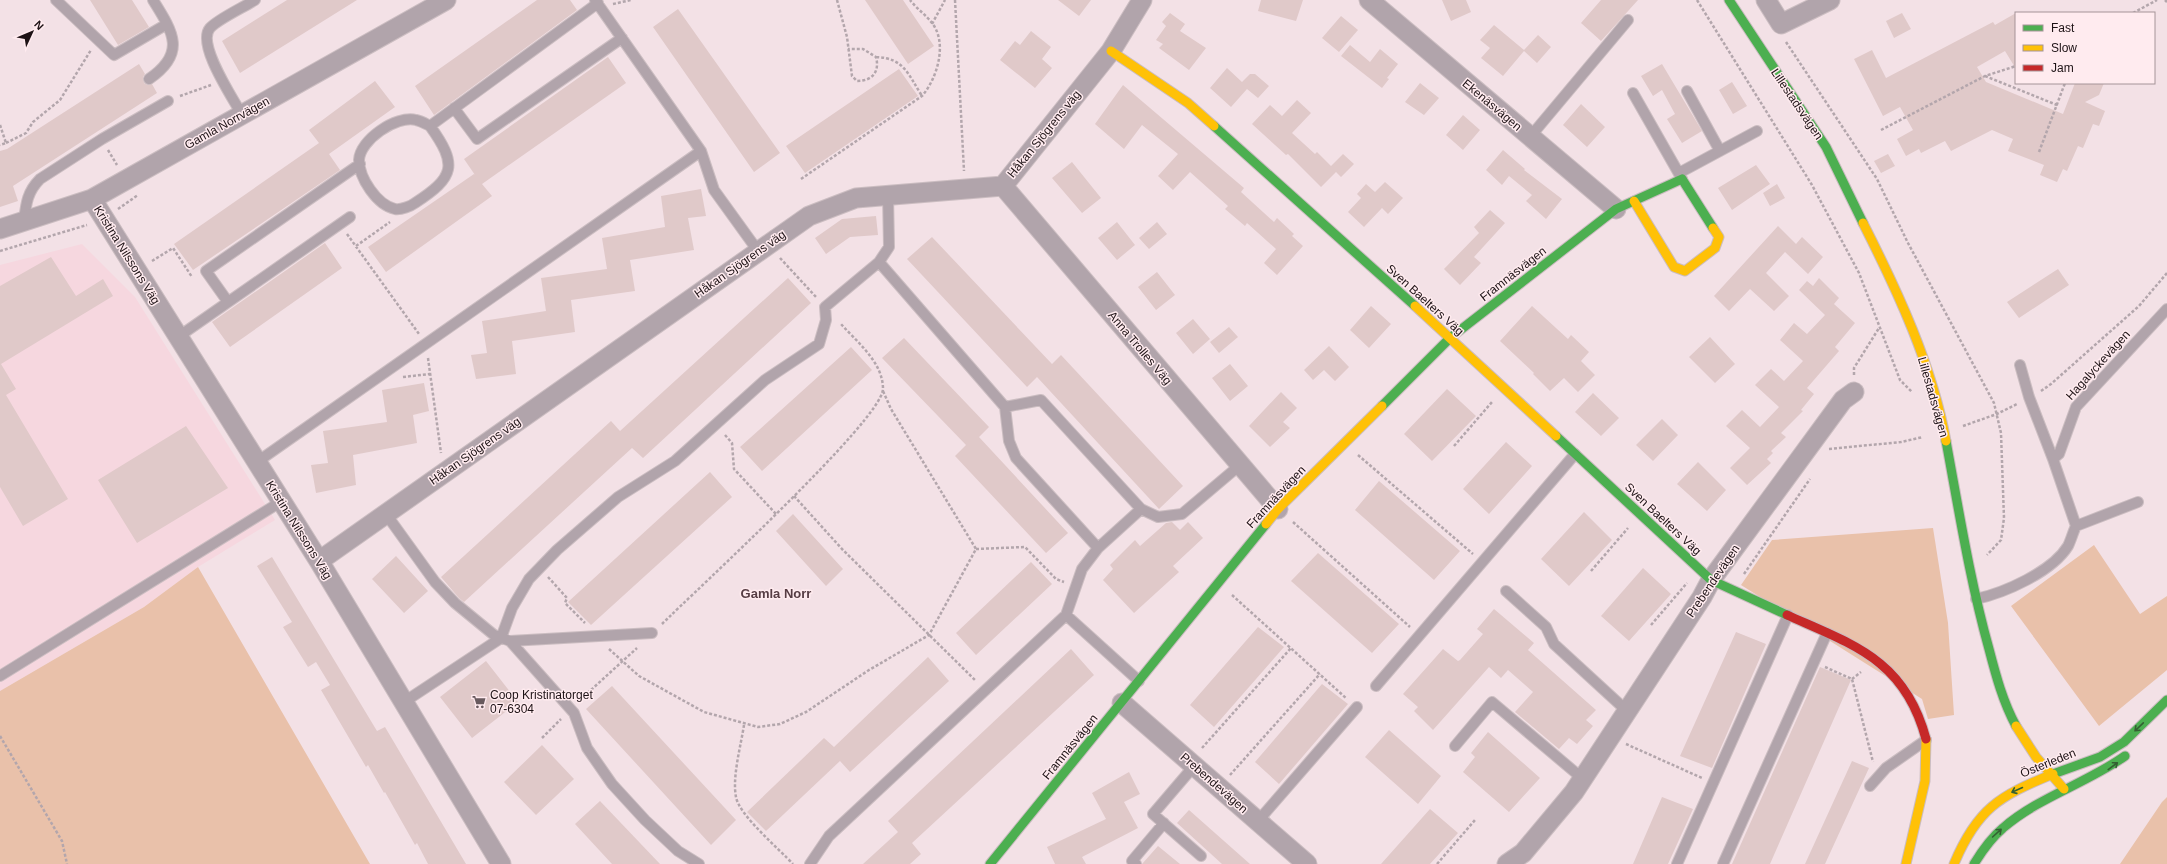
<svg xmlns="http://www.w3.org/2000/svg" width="2167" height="864" viewBox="0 0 2167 864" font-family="Helvetica,sans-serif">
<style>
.built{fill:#f6d7df}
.green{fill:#e9c1aa}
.building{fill:#e0c9c9}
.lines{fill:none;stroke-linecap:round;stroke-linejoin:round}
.lane-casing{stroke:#cbbdc1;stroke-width:12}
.street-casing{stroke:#cbbdc1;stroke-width:21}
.fast-casing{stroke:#cbbdc1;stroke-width:11}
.slow-casing{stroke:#cbbdc1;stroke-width:11}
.jam-casing{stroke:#cbbdc1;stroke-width:11}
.path{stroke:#b3a6ac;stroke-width:2.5;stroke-dasharray:3 2;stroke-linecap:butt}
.lane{stroke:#b1a4ab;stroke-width:10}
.street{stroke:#b1a4ab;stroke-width:19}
.fast{stroke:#4caf50;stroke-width:9}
.slow{stroke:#ffc107;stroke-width:9}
.jam{stroke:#c62828;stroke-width:9}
.oneway{stroke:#346032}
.labels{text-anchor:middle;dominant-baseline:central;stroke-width:3;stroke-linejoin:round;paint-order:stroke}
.street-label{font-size:12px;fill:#1d1215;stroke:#ffebef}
.poi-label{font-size:12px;fill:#1d1215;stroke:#ffebef;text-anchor:start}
.neighbourhood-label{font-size:13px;font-weight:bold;fill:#573d44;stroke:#ffebef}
</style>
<rect width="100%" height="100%" fill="#f3e1e6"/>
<!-- built -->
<path class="built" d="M82,244L135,297L275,520L198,567L144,607L0,691V265Z"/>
<!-- green -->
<path class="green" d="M1933,528L1948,623L1954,715L1928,719L1922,699L1741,585L1772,540Z
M2094,545L2140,614L2167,596V670L2099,726L2011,606Z
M198,567L370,864H0V691L144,607Z
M2167,797V864H2120L2162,802Z"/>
<!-- building -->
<path class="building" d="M90,0H132L149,27L118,45Z
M287,0H357L240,73L222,41Z
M537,0H570L577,10L434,115L415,86Z
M865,0H903L934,46L908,64Z
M1058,0H1091L1079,16Z
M1261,0H1303L1296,21L1258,11Z
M1442,0H1466L1471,12L1451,21Z
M1601,0H1638L1601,41L1581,23Z
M678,9L780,153L754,172L653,27Z
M1170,13L1185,24L1180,31L1206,48L1189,70L1159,48L1163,44L1156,40L1166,26L1162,22Z
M1902,13L1911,29L1894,38L1886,21Z
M2016,13V69L2005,51L1977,67L1986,82L2063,114L2075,83H2104L2099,95L2085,102L2105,111L2099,126L2093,124L2083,148L2078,146L2067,171L2063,169L2057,182L2040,175L2044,165L2008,151L2013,139L1992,130L1951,151L1945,141L1921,153L1919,149L1906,156L1897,139L1913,130L1900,107L1883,116L1854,59L1872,50L1886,78L1993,22L1995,25Z
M1341,16L1358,30L1339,52L1322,38Z
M1494,25L1524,50L1538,35L1551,47L1537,63L1524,51L1503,76L1481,58L1490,48L1480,40Z
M1031,31L1051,47L1042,59L1052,68L1035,88L1000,60L1015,41L1020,45Z
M1350,45L1370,62L1380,49L1398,64L1387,78L1389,79L1382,88L1341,56Z
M608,57L626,83L482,184L492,196L386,272L368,247L474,174L475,175L464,159Z
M139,64L145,74L143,77L144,83L147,85L152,84L157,93L13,186L18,201L0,207V151L7,149Z
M1662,64L1702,131L1682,143L1667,119L1675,114L1662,90L1653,96L1641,76Z
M1227,68L1242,82L1250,74H1255L1269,86L1258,98L1247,89L1231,107L1210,88Z
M899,69L918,96L805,173L786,146Z
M375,81L395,107L329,154L340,170L193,270L174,244L319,143L309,130Z
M1732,82L1747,106L1733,114L1719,90Z
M1420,83L1439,98L1424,115L1405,102Z
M1123,85L1244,188L1241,192L1274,222L1277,218L1294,234L1292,236L1303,246L1277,275L1264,263L1276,249L1247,223L1245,226L1225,209L1228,206L1190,172L1173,190L1158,176L1178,154L1142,125L1124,149L1095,124Z
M1297,100L1311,113L1292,133L1315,154L1317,152L1331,166L1343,154L1354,164L1341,177L1336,172L1321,187L1288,154L1286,155L1252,124L1270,105L1282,116Z
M1581,104L1605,127L1587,147L1563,125Z
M1463,115L1480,130L1463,150L1446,135Z
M1503,150L1525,169L1524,170L1562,199L1546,219L1526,201L1532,195L1509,176L1502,185L1486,170Z
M1888,154L1895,166L1881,173L1874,161Z
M1072,162L1101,198L1082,213L1052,178Z
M1756,165L1770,184L1732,210L1718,188Z
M1385,182L1403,198L1388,214L1382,208L1364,227L1348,212L1361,198L1357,194L1366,184L1375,192Z
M1777,184L1785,198L1770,206L1763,193Z
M701,189L706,216L688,218L694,250L630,260L635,291L571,300L575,332L512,341L516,374L476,379L471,355L487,353L482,321L546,311L541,278L607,269L602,238L665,227L661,196Z
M1490,210L1505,223L1474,257L1481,263L1460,285L1444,269L1479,233L1474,227Z
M876,216L878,235L850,237L826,254L815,238L842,219Z
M1117,222L1135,245L1117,260L1098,238Z
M1157,222L1167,234L1149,249L1139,238Z
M1778,226L1796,244L1802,237L1823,257L1808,274L1785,252L1766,273L1789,296L1774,311L1750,289L1729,311L1714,296Z
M932,237L1052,364L1061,355L1183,486L1159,509L1037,377L1027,387L907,259Z
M325,243L342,268L230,347L212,322Z
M51,257L76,296L103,279L113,296L1,364L16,389L6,395L68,499L23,526L0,487V286Z
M2058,269L2069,285L2019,318L2007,302Z
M1157,272L1175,295L1156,310L1138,287Z
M788,278L811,303L643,458L632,448L464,602L459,598L441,577L611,421L620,431Z
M1819,278L1839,298L1834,304L1855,323L1835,347L1839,351L1807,388L1814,394L1801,410L1803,411L1781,433L1786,437L1771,451L1773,453L1767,459L1771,463L1747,485L1730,468L1750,448L1726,426L1742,410L1760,427L1779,407L1755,385L1771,369L1784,381L1803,361L1780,340L1794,323L1807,334L1825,315L1799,290L1807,281L1813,286Z
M1371,306L1391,324L1369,348L1350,330Z
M1532,306L1568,339L1571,335L1589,352L1581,361L1595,375L1578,392L1564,378L1550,391L1533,374L1534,373L1500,341Z
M1193,319L1210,339L1193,354L1176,333Z
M1229,327L1238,337L1219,353L1210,342Z
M1710,337L1735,364L1715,383L1689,357Z
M904,338L989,427L979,437L1068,533L1046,553L955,456L966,445L882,358Z
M1329,346L1349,367L1335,381L1324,370L1313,380L1304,370Z
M851,347L872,370L762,471L740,447Z
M1230,364L1248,386L1230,401L1212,378Z
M424,383L429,411L413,415L417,443L353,455L356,485L316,493L311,465L328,463L323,431L387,422L382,390Z
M1447,389L1476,416L1432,461L1404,434Z
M1281,392L1297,408L1283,422L1290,428L1270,447L1249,426Z
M1593,393L1619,418L1601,436L1575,412Z
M1662,419L1678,435L1653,461L1636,445Z
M186,426L228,488L137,543L98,480Z
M1506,442L1532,466L1489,514L1463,489Z
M1698,462L1726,490L1707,511L1677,484Z
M710,472L732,497L591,625L568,602Z
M1379,481L1460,551L1434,580L1355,510Z
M1584,512L1612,540L1569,586L1541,559Z
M793,514L843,569L826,586L776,531Z
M1172,522L1180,530L1188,522L1203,538L1173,566L1179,572L1134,613L1103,580L1113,569L1110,565L1135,540L1140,546L1166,523Z
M1318,553L1399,624L1372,653L1291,581Z
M396,556L428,591L404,613L372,579Z
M272,557L377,731L385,727L466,864H428L417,843L415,845L385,792L384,793L368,765L366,767L321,690L330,685L316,662L308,667L283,627L292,622L257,566Z
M1031,562L1052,584L976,655L956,633Z
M1643,568L1671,594L1629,641L1601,616Z
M1494,609L1534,643L1528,650L1596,710L1586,720L1593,726L1577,744L1569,738L1559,749L1515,712L1533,692L1508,670L1501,678L1489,667L1433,730L1414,711L1418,707L1403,694L1443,649L1458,661L1460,660L1483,634L1477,629Z
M1258,627L1284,647L1214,727L1190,705Z
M1736,632L1766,644L1712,768L1680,756Z
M1071,649L1094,675L912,843L921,854L910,864H863L898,832L888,821Z
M928,657L949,681L850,772L840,761L766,831L747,812L824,738L834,747Z
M486,661L518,702L472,738L440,697Z
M1820,667L1851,680L1770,864H1732Z
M1322,684L1348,704L1279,784L1255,762Z
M612,686L736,820L711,845L586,709Z
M1389,730L1441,776L1418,804L1365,757Z
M1488,732L1540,778L1509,812L1463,772L1475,757L1471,753Z
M542,745L574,779L536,815L504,782Z
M1852,761L1869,768L1825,864H1805Z
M1129,772L1140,794L1124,802L1138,828L1082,857L1086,864H1055L1047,847L1106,819L1092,793Z
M1662,797L1693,809L1668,864H1633Z
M600,801L660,864H612L575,824Z
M1430,809L1458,833L1430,864H1381Z
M1189,810L1250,864H1222L1177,823Z
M1158,846L1180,864H1142Z"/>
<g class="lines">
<!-- lane casing -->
<g class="lane-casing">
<path id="lane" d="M56,0L114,55L167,24
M595,0L701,151L714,190L758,251
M149,79C187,53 173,32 153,0
M1687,91L1720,151
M1633,93L1682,179
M454,108L477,139L622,38
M242,115C233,98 196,44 210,28C218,19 244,7 255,0
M430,126C458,165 455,177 415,203C411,206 401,210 395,209C377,205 359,178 359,160C360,140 396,115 416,120C421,121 426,124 430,126L598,3
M1530,137L1628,20
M1679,173L1757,131
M24,221C26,204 27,192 40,179L102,139L168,101
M879,262L1005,407L1041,400L1141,509L1158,517L1182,514L1240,465
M228,302L206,271L360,164
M178,337L350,217
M2020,365L2029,397L2053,459
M1005,407L1009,441L1016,458L1098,548
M257,462L701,151
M386,514L435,582L455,603L494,635L510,641L574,713L587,748L612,784L645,820L678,851L699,864
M2076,526L2138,502
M1506,591L1546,627L1554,644L1627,711
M1976,599C2004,593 2052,572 2068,546C2071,540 2073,532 2076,526L2053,459L2059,454L2076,407L2167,309
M1066,615L1139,681
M510,641L652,633
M0,676L282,501
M1376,686L1575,454
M404,702L501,638L512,608L529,579L557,550L618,497L675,461L765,380L819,344L826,320L825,307L879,262L889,247L888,195
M1455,746L1492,702L1583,779
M1194,766L1153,814L1201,856
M1870,786L1886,768L1926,740
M1258,821L1357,707
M810,864L829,836L1066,615L1082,569L1098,548L1141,509
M1136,864L1132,861L1164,823
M1677,864L1788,615
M1723,864L1827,633"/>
</g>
<!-- street casing -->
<g class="street-casing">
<path id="street" d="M1369,0L1616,209
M1766,0L1781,24L1830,0
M1003,186L1278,509
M92,199L319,561L501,864
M0,229L92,199L446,0
M319,561L809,216L856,198L1003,186L1111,51L1142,0
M1122,703L1307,864
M1507,864L1523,853L1574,792L1702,597L1711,580L1843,400L1854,392"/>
</g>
<!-- fast casing -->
<g class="fast-casing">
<path id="fast" d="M1729,0L1826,147L1863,223
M1214,126L1415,306
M1382,406L1450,338L1616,209L1682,179L1713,228
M1556,436L1711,580L1787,615
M1946,441C1959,511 1970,581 1989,649C1996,676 2003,702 2016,726
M2053,774L2100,757L2124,742L2167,700
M990,864L1266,524
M1974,864C1982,851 1991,838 2003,828C2037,798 2087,783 2125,756"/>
</g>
<!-- slow casing -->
<g class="slow-casing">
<path id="slow" d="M1111,51L1188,103L1214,126
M1634,201L1674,267L1685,271L1715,248L1719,237L1713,228
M1863,223C1898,292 1932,365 1946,441
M1415,306L1556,436
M1266,524L1278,509L1382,406
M2016,726L2036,757L2064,789
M1906,864L1925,781L1926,739
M1954,864C1977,809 1999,796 2053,774"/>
</g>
<!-- jam casing -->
<g class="jam-casing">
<path id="jam" d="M1787,615C1854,645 1905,660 1926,739"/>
</g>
<!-- path -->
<path class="path" d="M837,0L847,37L852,76L857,81C872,81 880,72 876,57L863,49H848
M955,0L964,171
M1697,0L1812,185L1859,273L1900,380L1912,392
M2165,0L2167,2
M613,4L631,0
M2133,13L2157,0
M932,24L945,0
M1786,42L1877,179L1908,243L1994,403L2001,433L2004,518L2001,540L1987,555
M876,57C904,58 908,74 922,96
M1985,76L2057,105
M180,96L211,85
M0,125L6,143L0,145
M1881,130L1985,76L2016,66
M6,143L26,133L33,122L60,100L91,50
M108,150L117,165
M2039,152L2065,83
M801,179L922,96C937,79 948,43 932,23C926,15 917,9 910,0
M118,209L138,195
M347,234L419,334
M356,246L390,222
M0,251L87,225
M780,258L816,297
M152,261L173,248L192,277
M428,358L441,453
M1854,375V368L1879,328
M403,377L430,374
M2041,391L2051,384L2139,306L2167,273
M1963,426L1997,414L2017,404
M725,435L732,443L734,469L776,514
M1454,446L1492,402
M1829,449L1901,442L1923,437
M1358,455L1473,554
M794,496L842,549L976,681
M1293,522L1410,627
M976,549L1025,547L1056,579L1064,582
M1591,571L1628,528
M1744,574L1810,479
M548,577L567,598L565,603L585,623
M1232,595L1347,699
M662,624C694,592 882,420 883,389C883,362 857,342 840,323
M1651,625L1687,583
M609,649L639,676L704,712L758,727L780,724L806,712L869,670L929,635L976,549L891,409L883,391
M1825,667L1852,679L1873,762
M1852,679L1861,672
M580,700L637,648
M744,725C741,745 732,777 736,797C739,815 780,850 793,864
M0,736L62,841L67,864
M542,738L561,719
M1626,744L1702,778
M1202,748L1291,648
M1230,775L1320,674
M1437,864L1475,820"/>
<!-- lane -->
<use href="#lane" class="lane"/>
<!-- street -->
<use href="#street" class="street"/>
<!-- fast -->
<use href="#fast" class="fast"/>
<!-- slow -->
<use href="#slow" class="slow"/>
<!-- jam -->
<use href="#jam" class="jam"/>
</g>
<!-- one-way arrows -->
<defs><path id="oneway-shaft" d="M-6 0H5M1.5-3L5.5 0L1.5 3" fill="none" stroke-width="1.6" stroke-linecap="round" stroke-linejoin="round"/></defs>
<g class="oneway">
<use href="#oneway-shaft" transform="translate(2139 727) rotate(136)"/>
<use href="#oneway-shaft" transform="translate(2113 766) rotate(-37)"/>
<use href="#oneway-shaft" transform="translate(2017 790) rotate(156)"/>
<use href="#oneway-shaft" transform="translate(1997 833) rotate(-42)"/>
</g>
<!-- icons -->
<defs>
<g id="supermarket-bare" transform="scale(1.08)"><path d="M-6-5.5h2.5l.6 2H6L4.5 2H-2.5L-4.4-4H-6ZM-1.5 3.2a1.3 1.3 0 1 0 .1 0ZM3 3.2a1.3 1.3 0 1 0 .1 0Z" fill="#685a5e" stroke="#ffebef" stroke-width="2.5" paint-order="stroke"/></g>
</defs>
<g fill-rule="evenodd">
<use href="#supermarket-bare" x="479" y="702"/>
</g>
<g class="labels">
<!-- street labels -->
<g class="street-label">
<text transform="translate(1797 104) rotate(56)">Lillestadsvägen</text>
<text transform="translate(1492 105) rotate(40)">Ekenäsvägen</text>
<text transform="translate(227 123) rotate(-29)">Gamla Norrvägen</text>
<text transform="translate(1044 134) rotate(-51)">Håkan Sjögrens väg</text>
<text transform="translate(127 255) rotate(58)">Kristina Nilssons Väg</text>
<text transform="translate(740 264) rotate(-35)">Håkan Sjögrens väg</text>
<text transform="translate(1513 274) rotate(-38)">Framnäsvägen</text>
<text transform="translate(1425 300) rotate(42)">Sven Baelters Väg</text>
<text transform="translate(1140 348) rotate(50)">Anna Trolles Väg</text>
<text transform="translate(2098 365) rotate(-48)">Hagalyckevägen</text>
<text transform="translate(1933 397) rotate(74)">Lillestadsvägen</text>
<text transform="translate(475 451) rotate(-35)">Håkan Sjögrens väg</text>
<text transform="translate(1276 497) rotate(-47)">Framnäsvägen</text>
<text transform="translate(1663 519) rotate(43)">Sven Baelters Väg</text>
<text transform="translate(299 530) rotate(58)">Kristina Nilssons Väg</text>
<text transform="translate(1713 581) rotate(-56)">Prebendevägen</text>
<text transform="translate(1070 747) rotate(-51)">Framnäsvägen</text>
<text transform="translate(2048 763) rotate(-22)">Österleden</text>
<text transform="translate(1214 783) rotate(41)">Prebendevägen</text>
</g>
<!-- poi labels -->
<g class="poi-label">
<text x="490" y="695">Coop Kristinatorget<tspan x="490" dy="14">07-6304</tspan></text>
</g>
<!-- neighbourhood labels -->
<g class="neighbourhood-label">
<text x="776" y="593">Gamla Norr</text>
</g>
</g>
<!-- legend -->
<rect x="2015" y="12" width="140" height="72" fill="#ffebef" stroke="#a59498"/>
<rect x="2023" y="25" width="20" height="6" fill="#4caf50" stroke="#a59498"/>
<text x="2051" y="32" font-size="12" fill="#1d1215">Fast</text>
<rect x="2023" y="45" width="20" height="6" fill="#ffc107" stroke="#a59498"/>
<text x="2051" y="52" font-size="12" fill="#1d1215">Slow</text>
<rect x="2023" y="65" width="20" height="6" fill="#c62828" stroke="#a59498"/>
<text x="2051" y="72" font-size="12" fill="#1d1215">Jam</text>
<!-- north arrow -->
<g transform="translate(32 32) rotate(46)" stroke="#ffebef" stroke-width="3" paint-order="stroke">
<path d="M0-3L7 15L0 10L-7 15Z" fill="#1d1215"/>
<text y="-6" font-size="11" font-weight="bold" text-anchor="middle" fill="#1d1215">N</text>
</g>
</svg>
